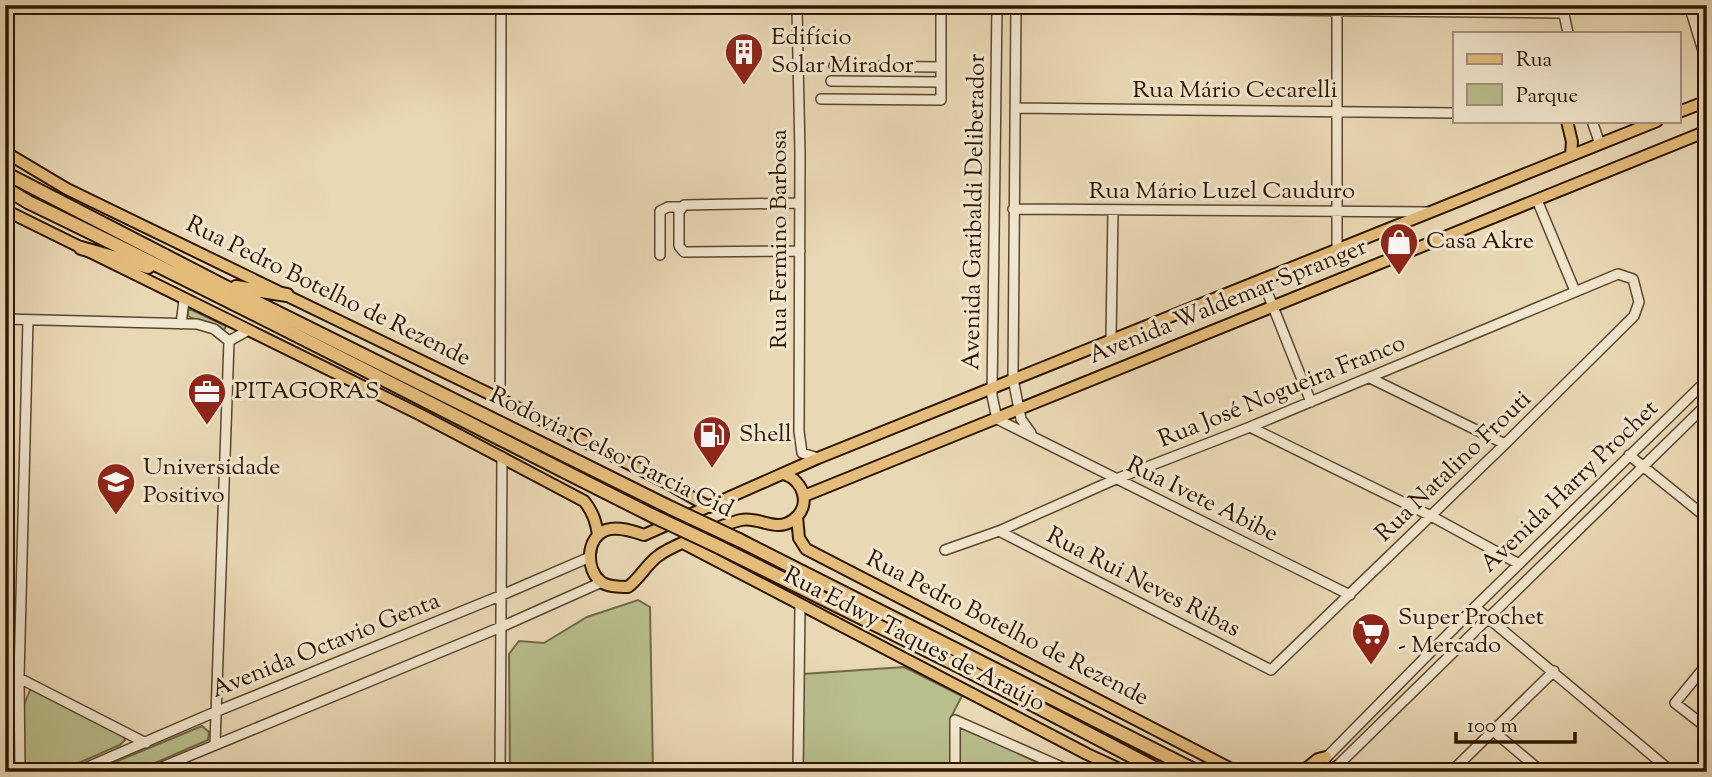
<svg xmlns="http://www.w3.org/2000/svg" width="1712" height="777" viewBox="0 0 1712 777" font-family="'Sorts Mill Goudy',serif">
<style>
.green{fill:#b8be8c;stroke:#726a47;stroke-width:2}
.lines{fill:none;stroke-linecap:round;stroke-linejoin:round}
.minor-casing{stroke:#5c462e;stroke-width:12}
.major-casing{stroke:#2d1502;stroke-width:14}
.highway-casing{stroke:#2d1502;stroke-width:16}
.minor{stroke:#f1e6ce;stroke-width:9}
.major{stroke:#e4bc7a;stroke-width:10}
.highway{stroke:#e4bc7a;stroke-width:12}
.highway-bridge-casing{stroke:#2d1502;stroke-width:16;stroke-linecap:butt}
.highway-bridge{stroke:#e4bc7a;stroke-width:12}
.labels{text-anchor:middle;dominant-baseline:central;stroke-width:6;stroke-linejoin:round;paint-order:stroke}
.poi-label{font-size:24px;fill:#2d1502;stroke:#f1e6ce;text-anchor:start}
.street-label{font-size:24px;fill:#2d1502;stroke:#f1e6ce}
</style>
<rect width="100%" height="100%" fill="#e9d8b4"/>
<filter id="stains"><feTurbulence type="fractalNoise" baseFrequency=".00286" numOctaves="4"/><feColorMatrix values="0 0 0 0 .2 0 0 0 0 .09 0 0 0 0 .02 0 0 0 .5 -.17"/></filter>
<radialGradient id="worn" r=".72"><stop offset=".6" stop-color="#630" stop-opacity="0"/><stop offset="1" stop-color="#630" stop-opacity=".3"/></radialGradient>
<!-- green -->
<path class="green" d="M188,310H192L226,326L224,330C213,320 200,323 188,316Z
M638,600L650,607L653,772H510L509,654L519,641L544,643L587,617Z
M904,667L962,696L951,717V772H803V674Z
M34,689L123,733L125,740L120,745L58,772H23L24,705L30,690Z
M202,726L209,732L208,740L134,772H91Z
M960,726L1058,772H959Z"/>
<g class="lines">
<!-- minor casing -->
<g class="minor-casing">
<path id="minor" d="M997,5L992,396L997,419L1350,595
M1016,5L1013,379L1021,419L1031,433
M1562,5L1568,33
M1689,5L1707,64
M1705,5L1707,11
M369,6L797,9L997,7L1563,13
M1337,7V249
M797,9L800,154L799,431L802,453L818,458
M834,66L941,67
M831,81L941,82
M821,99L941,100V8
M1015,108L1455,113
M1592,121L1600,144
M1537,200L1575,291
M1013,209L1428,212
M800,251L684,252L679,246V212L684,205L800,203
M660,255V211L668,207H680
M1262,279L1311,402
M5,319L197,324L214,329L229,341
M181,324L184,300
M1111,340L1113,211
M229,341L247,331
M1370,378L1505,444
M500,399L501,7
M1250,427L1431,516L1519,564
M1629,455L1707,518
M945,550L999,531L1116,479L1250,427L1618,274L1633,279L1639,302L1634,316L1505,444L1271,670L999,531
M1475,607L1672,772
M1707,664L1675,703L1707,728
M19,678L146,743
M1492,730L1542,772
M215,744L229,341
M1332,771L1707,404
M20,772L19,678L28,320
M76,772L215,712L502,595L590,557
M150,772L501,627L602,582
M500,772L502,457
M798,772L800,605
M955,772V720L1073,772
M1312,772L1475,607L1707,380
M1451,772L1554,671"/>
</g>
<!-- major casing -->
<g class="major-casing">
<path id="major" d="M1679,112L1707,101
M1567,121L1572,142L1571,154
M5,152L67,189L500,399L667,483L709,507
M5,210L421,415L584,501C593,512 596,522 598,535
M784,474C804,481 812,506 793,520C776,533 759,516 741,520C727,523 669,547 658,556C646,565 640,578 628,587C620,587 608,587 601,582C585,569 586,538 606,530C618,526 633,531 644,535L818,458L1657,121
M804,496L1707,131
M797,517L799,538L806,549L1237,772
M683,543L1087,754L1126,772
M1302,772L1318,759L1326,757
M1333,772L1336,767"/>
</g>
<!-- highway casing -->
<g class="highway-casing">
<path id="highway" d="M5,173L222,285L671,508
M5,188L28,202C238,303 445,412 653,516
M81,248L148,267
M236,287L287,295
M739,540L1198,772
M719,547L961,667L1162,772"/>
</g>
<!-- minor -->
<use href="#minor" class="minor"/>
<!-- major -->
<use href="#major" class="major"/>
<!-- highway -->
<use href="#highway" class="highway"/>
<!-- highway-bridge casing -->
<g class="highway-bridge-casing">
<path id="highway-bridge" d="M671,508L739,540
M653,516L719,547"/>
</g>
<!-- highway-bridge -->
<use href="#highway-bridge" class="highway-bridge"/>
</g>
<!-- icons -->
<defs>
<g id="building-pin" transform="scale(2.0125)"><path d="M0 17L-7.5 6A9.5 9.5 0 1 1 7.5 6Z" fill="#8f2418" stroke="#f1e6ce"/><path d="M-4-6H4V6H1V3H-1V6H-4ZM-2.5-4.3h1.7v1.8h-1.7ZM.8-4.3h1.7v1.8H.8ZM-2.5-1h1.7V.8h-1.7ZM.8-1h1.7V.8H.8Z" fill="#fff"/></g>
<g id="shop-pin" transform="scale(2.0125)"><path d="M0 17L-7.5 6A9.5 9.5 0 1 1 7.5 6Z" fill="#8f2418" stroke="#f1e6ce"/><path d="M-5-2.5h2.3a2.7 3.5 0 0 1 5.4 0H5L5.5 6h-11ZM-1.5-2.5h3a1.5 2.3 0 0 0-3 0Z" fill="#fff"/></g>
<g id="office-pin" transform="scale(2.0125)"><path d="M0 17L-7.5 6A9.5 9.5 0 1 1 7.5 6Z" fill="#8f2418" stroke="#f1e6ce"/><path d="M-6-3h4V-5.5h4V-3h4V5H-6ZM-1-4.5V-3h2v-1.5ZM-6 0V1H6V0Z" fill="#fff"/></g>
<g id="fuel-pin" transform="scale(2.0125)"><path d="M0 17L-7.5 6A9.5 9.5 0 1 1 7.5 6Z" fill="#8f2418" stroke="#f1e6ce"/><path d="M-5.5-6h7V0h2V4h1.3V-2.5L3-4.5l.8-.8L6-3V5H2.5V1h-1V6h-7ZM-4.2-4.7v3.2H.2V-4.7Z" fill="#fff"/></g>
<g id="university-pin" transform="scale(2.0125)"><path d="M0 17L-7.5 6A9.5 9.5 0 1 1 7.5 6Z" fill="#8f2418" stroke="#f1e6ce"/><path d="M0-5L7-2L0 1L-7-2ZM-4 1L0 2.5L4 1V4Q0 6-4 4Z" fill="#fff"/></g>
<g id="supermarket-pin" transform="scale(2.0125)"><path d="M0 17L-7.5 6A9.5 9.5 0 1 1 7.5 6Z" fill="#8f2418" stroke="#f1e6ce"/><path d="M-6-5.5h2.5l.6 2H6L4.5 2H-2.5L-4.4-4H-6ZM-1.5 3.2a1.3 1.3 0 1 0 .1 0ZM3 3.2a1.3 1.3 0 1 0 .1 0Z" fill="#fff"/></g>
</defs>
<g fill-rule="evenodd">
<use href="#building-pin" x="744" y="52"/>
<use href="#shop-pin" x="1399" y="242"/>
<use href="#office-pin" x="207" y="392"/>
<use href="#fuel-pin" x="712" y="435"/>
<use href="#university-pin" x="116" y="482"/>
<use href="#supermarket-pin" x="1371" y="632"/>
</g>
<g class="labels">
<!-- poi labels -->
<g class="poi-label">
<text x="771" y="38">Edifício<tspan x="771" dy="28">Solar Mirador</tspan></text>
<text x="1426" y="242">Casa Akre</text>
<text x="234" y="392">PITAGORAS</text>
<text x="739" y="435">Shell</text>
<text x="143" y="468">Universidade<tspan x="143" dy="28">Positivo</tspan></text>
<text x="1398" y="618">Super Prochet<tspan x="1398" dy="28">- Mercado</tspan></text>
</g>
<!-- street labels -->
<g class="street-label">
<text x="1235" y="91">Rua Mário Cecarelli</text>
<text x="1222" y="192">Rua Mário Luzel Cauduro</text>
<text transform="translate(975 212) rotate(-89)">Avenida Garibaldi Deliberador</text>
<text transform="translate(780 239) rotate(-90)">Rua Fermino Barbosa</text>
<text transform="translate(328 292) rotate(26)">Rua Pedro Botelho de Rezende</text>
<text transform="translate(1228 302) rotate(-22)">Avenida Waldemar Spranger</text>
<text transform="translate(1282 392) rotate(-22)">Rua José Nogueira Franco</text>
<text transform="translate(611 453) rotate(26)">Rodovia Celso Garcia Cid</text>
<text transform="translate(1454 467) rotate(-44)">Rua Natalino Frouti</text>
<text transform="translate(1570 487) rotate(-44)">Avenida Harry Prochet</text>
<text transform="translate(1202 500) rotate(26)">Rua Ivete Abibe</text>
<text transform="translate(1143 583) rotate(27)">Rua Rui Neves Ribas</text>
<text transform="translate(1007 629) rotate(27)">Rua Pedro Botelho de Rezende</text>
<text transform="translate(914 640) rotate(27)">Rua Edwy Taques de Araújo</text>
<text transform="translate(326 646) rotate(-22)">Avenida Octavio Genta</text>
</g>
</g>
<!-- margin -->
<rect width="1712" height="777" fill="none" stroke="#e9d8b4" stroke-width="28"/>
<rect x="7" y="7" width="1698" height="763" fill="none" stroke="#2d1502" stroke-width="3.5"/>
<rect x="14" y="14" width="1684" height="749" fill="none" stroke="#2d1502" stroke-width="2"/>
<!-- legend -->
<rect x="1453" y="32" width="228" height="91" fill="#f1e6ce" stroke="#a3927c" stroke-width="2"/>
<rect x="1467" y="54" width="35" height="10" fill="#e4bc7a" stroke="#a3927c" stroke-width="2"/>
<text x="1516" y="66" font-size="21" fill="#2d1502">Rua</text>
<rect x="1467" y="84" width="35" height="21" fill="#b8be8c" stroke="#a3927c" stroke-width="2"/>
<text x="1516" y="102" font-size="21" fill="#2d1502">Parque</text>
<!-- scale -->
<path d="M1456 732v10h119v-10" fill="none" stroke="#2d1502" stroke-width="3.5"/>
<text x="1467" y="732" font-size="21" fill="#2d1502" stroke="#f1e6ce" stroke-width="5" paint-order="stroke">100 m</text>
<rect width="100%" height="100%" filter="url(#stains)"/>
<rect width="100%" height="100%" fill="url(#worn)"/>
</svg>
